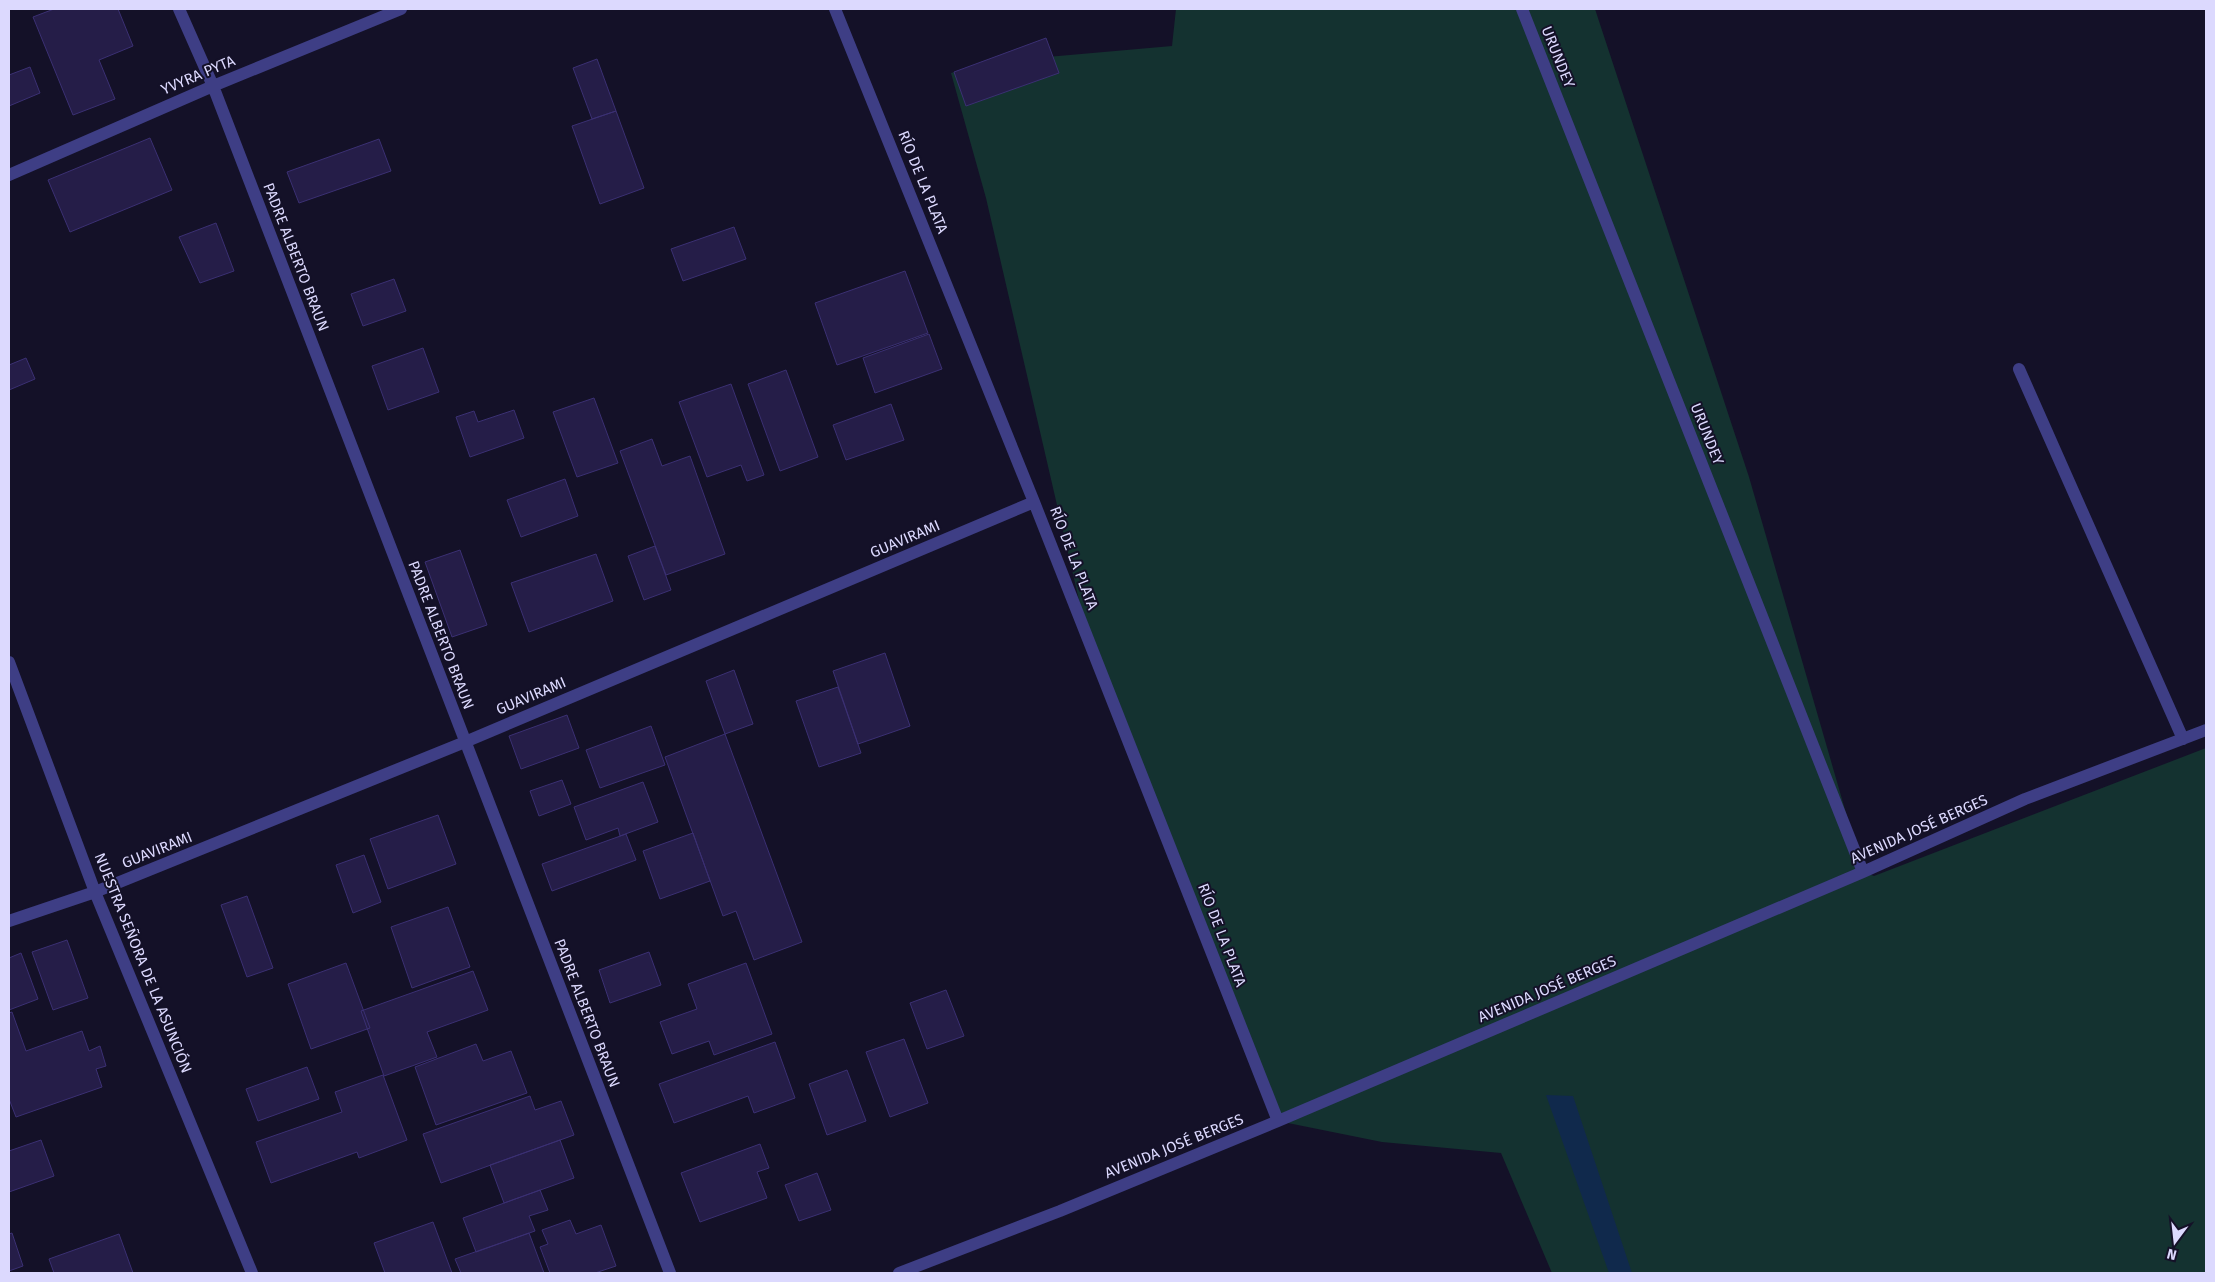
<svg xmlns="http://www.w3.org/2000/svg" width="2215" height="1282" viewBox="0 0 2215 1282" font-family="'Fira Sans',sans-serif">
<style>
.green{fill:#143230}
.water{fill:#10294c}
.building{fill:#251d48;stroke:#3b3073}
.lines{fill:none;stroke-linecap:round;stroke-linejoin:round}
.street{stroke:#3e3e85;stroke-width:12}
.labels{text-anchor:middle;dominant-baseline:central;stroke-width:4;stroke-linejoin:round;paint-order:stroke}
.street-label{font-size:15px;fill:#dcd9fe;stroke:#141128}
</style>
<rect width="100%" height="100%" fill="#141128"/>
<!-- green -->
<path class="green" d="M1176,9H1595L1749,477L1863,872L1874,876L2206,748V1273H1552L1501,1153L1382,1142L1278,1121L1088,639L986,198L951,73L989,62L1172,46Z"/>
<!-- water -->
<path class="water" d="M1546,1095L1573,1096L1632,1273H1609Z"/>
<!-- building -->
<path class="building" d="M54,9H118L133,46L99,60L115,99L73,115L33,17Z
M1046,38L1059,73L966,106L954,72Z
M597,59L616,111L592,119L573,68Z
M30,67L40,93L9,106V75Z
M616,111L644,188L600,204L572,126Z
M150,138L172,190L70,232L48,180Z
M379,139L391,171L299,203L287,172Z
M216,223L234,271L200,283L179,237Z
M734,227L746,259L683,281L671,249Z
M905,271L928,333L837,365L815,303Z
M394,279L406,311L363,326L351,294Z
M929,334L942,369L875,393L863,358Z
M423,348L439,392L388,410L372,366Z
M26,358L35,379L9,390V365Z
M786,370L818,457L780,471L748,384Z
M731,384L764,475L747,481L741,465L707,477L679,402Z
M594,398L618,463L577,477L553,412Z
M891,404L904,440L846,460L833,425Z
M514,410L524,438L470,457L456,417L474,411L478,422Z
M652,439L662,466L690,456L725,554L666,575L620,451Z
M565,479L578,516L521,537L507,500Z
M655,546L671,590L644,600L628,556Z
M460,550L487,625L452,637L425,562Z
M596,554L613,601L529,632L511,583Z
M885,653L910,726L858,744L833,671Z
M734,670L753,724L725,734L706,681Z
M838,687L861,753L819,767L796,701Z
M567,715L579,748L521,769L509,736Z
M651,726L665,765L600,788L586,750Z
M725,734L802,942L754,960L736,911L723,916L665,757Z
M562,780L571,804L539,816L530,791Z
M643,782L658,822L620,836L618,828L586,840L574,807Z
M438,815L456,864L388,889L370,839Z
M693,833L710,881L660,899L643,851Z
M626,834L636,860L552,891L542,864Z
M364,855L381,902L353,913L336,865Z
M247,896L273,968L247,977L221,905Z
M448,907L470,967L412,988L391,927Z
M67,940L88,998L53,1010L32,952Z
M649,952L661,985L610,1003L599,970Z
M21,953L38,999L9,1010V958Z
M346,963L370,1028L311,1049L288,984Z
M746,963L772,1034L714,1055L709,1041L672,1054L660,1022L697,1009L688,984Z
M473,971L488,1010L427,1032L437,1057L384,1076L361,1011Z
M946,990L964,1036L927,1049L910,1003Z
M12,1012L26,1051L82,1031L89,1051L100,1046L106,1066L96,1069L102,1087L16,1117L9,1099V1013Z
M904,1039L928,1103L890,1117L866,1052Z
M775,1042L795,1098L754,1113L748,1096L674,1123L659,1084Z
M476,1044L483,1061L511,1051L527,1093L436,1125L415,1067Z
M307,1067L319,1099L258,1121L246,1089Z
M847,1070L866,1121L827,1135L809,1084Z
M383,1075L407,1140L359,1158L357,1152L271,1183L256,1142L342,1112L335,1092Z
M530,1096L535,1110L561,1101L574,1135L441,1183L423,1134Z
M41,1140L54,1176L9,1192V1151Z
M560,1140L574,1178L504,1203L490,1165Z
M760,1144L769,1168L757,1172L767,1198L700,1222L681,1173Z
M817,1173L831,1210L799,1221L785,1185Z
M540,1190L548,1210L529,1216L535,1231L476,1252L463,1218Z
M570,1220L576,1234L601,1225L616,1266L595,1273H550L540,1247L548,1244L542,1230Z
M433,1222L452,1273H385L374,1243Z
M12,1233L23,1266L9,1271V1234Z
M529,1233L544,1273H461L455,1259Z
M119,1234L133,1273H54L49,1259Z"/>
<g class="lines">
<!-- street -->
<path class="street" d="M179,9L213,86L670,1273
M835,9L1034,502L1278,1121
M1522,9L1863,872
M9,175L213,86L401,9
M2019,369L2183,739
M9,662L95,892L252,1273
M9,921L95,892L465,742L1034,502
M899,1273L1060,1211L1278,1121L1863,872L2025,799L2206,730"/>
</g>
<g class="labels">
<!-- street labels -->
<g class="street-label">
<text transform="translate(1558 57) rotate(68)">URUNDEY</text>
<text transform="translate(198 75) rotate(-23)">YVYRA PYTA</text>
<text transform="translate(923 182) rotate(68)">RÍO DE LA PLATA</text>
<text transform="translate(296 257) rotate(69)">PADRE ALBERTO BRAUN</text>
<text transform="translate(1707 434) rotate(68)">URUNDEY</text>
<text transform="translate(905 539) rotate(-23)">GUAVIRAMI</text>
<text transform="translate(1074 558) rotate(69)">RÍO DE LA PLATA</text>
<text transform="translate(441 635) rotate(69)">PADRE ALBERTO BRAUN</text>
<text transform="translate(531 696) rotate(-23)">GUAVIRAMI</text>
<text transform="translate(1919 829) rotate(-24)">AVENIDA JOSÉ BERGES</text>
<text transform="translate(157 850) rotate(-22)">GUAVIRAMI</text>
<text transform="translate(1222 935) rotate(69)">RÍO DE LA PLATA</text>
<text transform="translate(143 963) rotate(68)">NUESTRA SEÑORA DE LA ASUNCIÓN</text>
<text transform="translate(1547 989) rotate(-23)">AVENIDA JOSÉ BERGES</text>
<text transform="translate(587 1013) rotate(69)">PADRE ALBERTO BRAUN</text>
<text transform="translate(1174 1146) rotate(-22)">AVENIDA JOSÉ BERGES</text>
</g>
</g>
<!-- border -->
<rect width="2215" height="1282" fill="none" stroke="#dcd9fe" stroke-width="20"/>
<!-- north arrow -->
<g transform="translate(2175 1242) rotate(195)" stroke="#141128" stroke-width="4" paint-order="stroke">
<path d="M0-4L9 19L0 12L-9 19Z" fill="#dcd9fe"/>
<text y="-8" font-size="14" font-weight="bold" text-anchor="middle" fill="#dcd9fe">N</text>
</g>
</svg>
